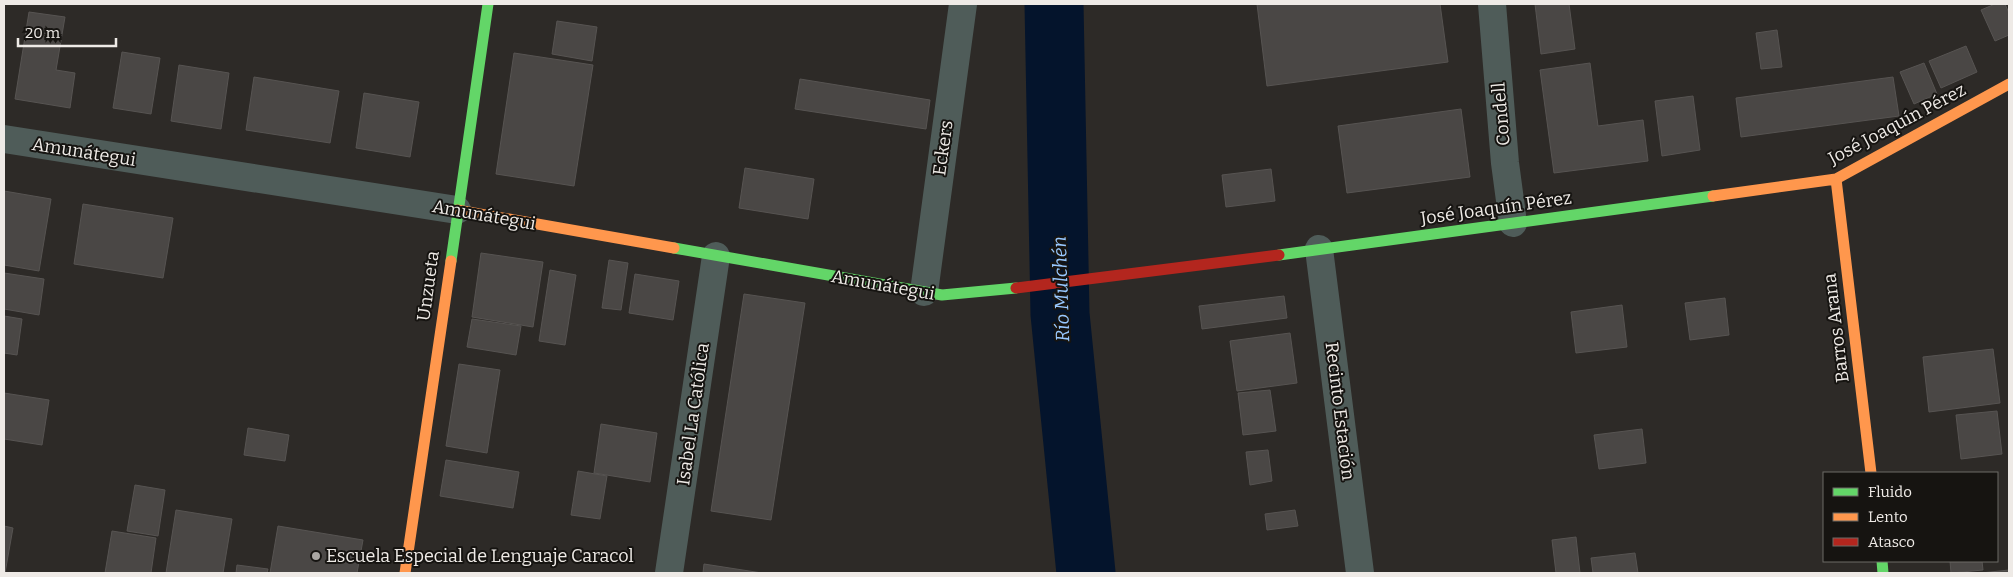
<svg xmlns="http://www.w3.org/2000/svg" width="2013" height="577" viewBox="0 0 2013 577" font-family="Bitter,serif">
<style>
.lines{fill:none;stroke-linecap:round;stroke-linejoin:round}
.river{stroke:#04142c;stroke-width:59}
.building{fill:#4a4745;stroke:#575452}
.street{stroke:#4f5c59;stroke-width:28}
.fast{stroke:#63d668;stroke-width:11}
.slow{stroke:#ff974d;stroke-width:11}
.jam{stroke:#b3261e;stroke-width:11}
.poi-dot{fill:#aaa7a3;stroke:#161411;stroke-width:2}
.labels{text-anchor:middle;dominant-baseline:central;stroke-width:4;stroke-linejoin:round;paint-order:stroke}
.street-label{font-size:18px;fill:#eeeae6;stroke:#161411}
.poi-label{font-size:18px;fill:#eeeae6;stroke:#161411;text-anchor:start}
.water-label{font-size:19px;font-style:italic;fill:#98c8ff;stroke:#161411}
</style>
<rect width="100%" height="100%" fill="#2d2a27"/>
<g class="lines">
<!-- river -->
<path class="river" d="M1054,4L1060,314L1086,573"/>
</g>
<!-- building -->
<path class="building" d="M1257,4H1440L1448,62L1267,86Z
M1535,4H1569L1575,49L1541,54Z
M1995,4H2005L2009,13V35L1995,41L1981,10Z
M29,12L65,17L56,70L75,73L70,108L15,99Z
M557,21L597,27L592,61L552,54Z
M1777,30L1782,67L1761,69L1756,33Z
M1966,46L1977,72L1941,88L1929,61Z
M122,52L160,58L151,114L113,108Z
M514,53L593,65L574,186L496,174Z
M1590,63L1598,126L1643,120L1648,161L1554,173L1540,70Z
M1924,63L1937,94L1914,104L1900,72Z
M179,65L229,73L221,129L171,121Z
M254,77L339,91L330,143L246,130Z
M1893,77L1899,116L1741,137L1736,98Z
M800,79L930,100L926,129L795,109Z
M364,93L419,102L410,157L356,148Z
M1693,96L1700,150L1662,156L1655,101Z
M1461,109L1470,177L1347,193L1338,126Z
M745,168L814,179L808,219L739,208Z
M1271,169L1275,201L1226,207L1222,175Z
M4,191L51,199L39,271L4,265Z
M83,204L173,218L163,278L74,264Z
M481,253L543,262L533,327L472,317Z
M609,260L628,263L621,310L602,308Z
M550,270L576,275L565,345L539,341Z
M4,273L44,279L39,315L4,309Z
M635,274L679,281L673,320L629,313Z
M744,294L805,303L771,520L711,511Z
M1284,296L1287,318L1202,329L1199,306Z
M1725,298L1729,335L1690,340L1685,303Z
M1622,305L1627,347L1576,353L1571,312Z
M4,316L22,319L17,355L4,353Z
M472,319L521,326L516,355L467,347Z
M1290,333L1297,383L1237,391L1230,341Z
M1993,349L2000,403L1929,412L1923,357Z
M459,364L500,370L487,453L446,446Z
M1270,390L1276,431L1243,435L1238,393Z
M4,393L49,400L42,445L4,439Z
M1997,411L2002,454L1961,459L1956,415Z
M601,424L657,433L650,482L594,473Z
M248,428L289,435L285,461L244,455Z
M1642,429L1646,463L1599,469L1594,435Z
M1268,450L1272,481L1250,485L1246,452Z
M446,460L519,472L513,508L440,496Z
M578,471L607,476L600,519L571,515Z
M135,485L165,490L158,536L127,531Z
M176,510L232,519L223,573H166Z
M1295,510L1298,526L1267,530L1265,514Z
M4,526L13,528L5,573H4Z
M278,526L363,540L357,573H270Z
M112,531L156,538L151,573H105Z
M1576,537L1580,573H1556L1552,540Z
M1635,553L1638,573H1593L1591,558Z
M1950,561H1982L1983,570L1951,573Z
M704,564L762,573H703Z
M237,565L268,569L267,573H236Z
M2009,570V573H1981Z"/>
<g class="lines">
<!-- street -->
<path class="street" d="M1492,4L1505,163L1513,223
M4,139L457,210
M1319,249L1360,573
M924,292L963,4
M669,573L716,256"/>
<!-- fast -->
<path class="fast" d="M674,248L942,295L1016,288
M1279,255L1713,196
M451,261L488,4
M1882,561L1883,573"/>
<!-- slow -->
<path class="slow" d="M1836,179L1871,473
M1713,196L1836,179L2009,84
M457,210L674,248
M405,573L451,261"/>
<!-- jam -->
<path class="jam" d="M1016,288L1279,255"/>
</g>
<!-- markers -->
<circle class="poi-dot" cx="316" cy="556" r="5"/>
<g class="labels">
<!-- street labels -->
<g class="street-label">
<text transform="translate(1501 114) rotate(-95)">Condell</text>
<text transform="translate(1897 124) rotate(-28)">José Joaquín Pérez</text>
<text transform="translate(943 148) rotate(-82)">Eckers</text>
<text transform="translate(84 152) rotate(9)">Amunátegui</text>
<text transform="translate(1496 208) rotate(-8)">José Joaquín Pérez</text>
<text transform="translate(484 215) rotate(10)">Amunátegui</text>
<text transform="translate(883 285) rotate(10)">Amunátegui</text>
<text transform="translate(428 286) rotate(-82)">Unzueta</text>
<text transform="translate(1836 328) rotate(-97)">Barros Arana</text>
<text transform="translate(1340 411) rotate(83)">Recinto Estación</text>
<text transform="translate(693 414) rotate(-82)">Isabel La Católica</text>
</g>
<!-- poi labels -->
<g class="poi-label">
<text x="326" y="556">Escuela Especial de Lenguaje Caracol</text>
</g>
<!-- water labels -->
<g class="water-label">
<text transform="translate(1061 289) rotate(-92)">Río Mulchén</text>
</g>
</g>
<!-- border -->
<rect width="2013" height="577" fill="none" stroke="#eeeae6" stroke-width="10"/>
<!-- legend -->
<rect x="1823" y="472" width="175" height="90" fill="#161411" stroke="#6c6a66"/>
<rect x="1833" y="488" width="25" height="8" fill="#63d668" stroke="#6c6a66"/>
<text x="1868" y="497" font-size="15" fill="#eeeae6">Fluido</text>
<rect x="1833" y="513" width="25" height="8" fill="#ff974d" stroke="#6c6a66"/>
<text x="1868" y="522" font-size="15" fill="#eeeae6">Lento</text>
<rect x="1833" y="538" width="25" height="8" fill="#b3261e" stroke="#6c6a66"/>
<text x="1868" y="547" font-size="15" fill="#eeeae6">Atasco</text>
<!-- scale -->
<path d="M18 38v8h98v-8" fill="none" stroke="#eeeae6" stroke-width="2.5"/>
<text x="25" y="38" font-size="15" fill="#eeeae6" stroke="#161411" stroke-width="4" paint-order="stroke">20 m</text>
</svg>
